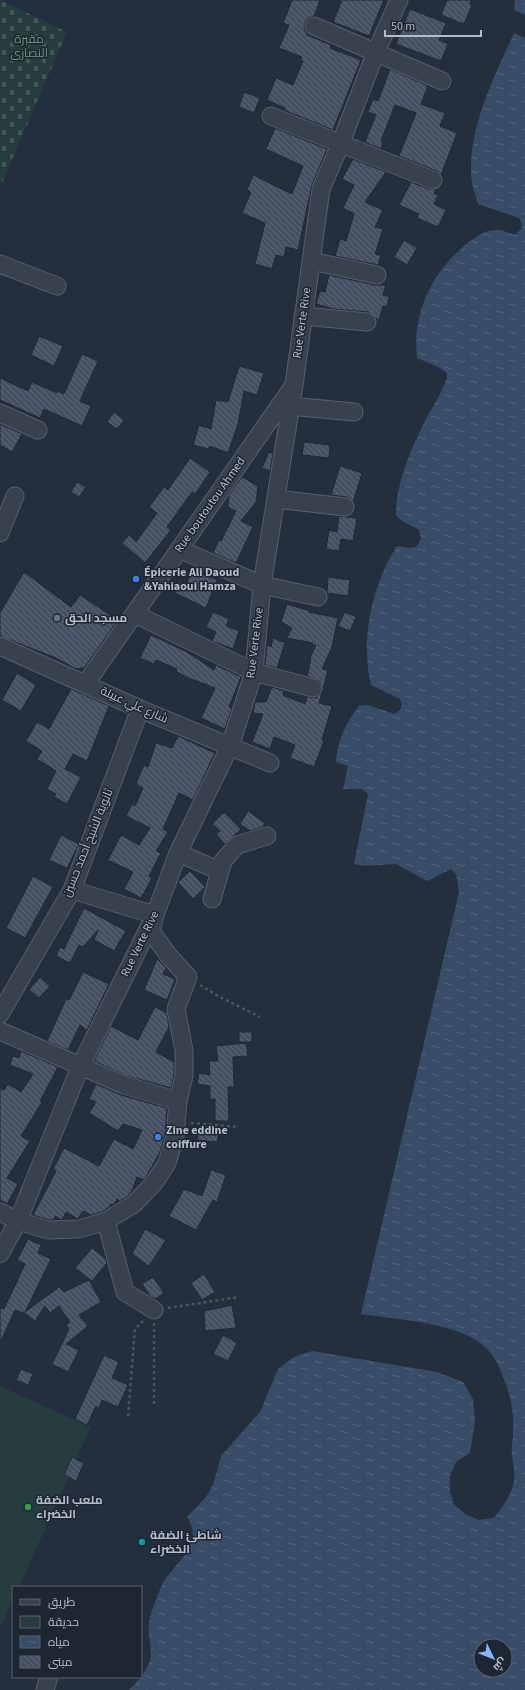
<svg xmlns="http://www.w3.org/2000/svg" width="525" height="1690" viewBox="0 0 525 1690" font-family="'Source Sans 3',Cairo,sans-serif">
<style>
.cemetery{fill:url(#cemetery-stones)}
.green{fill:#263c3f}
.water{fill:url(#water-ripples);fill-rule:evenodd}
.building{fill:url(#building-back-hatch);stroke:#1f2835}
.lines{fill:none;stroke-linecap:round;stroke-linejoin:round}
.minor-casing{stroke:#565f6c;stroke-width:19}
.path{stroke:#44595c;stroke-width:2.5;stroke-dasharray:3 3;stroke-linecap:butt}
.minor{stroke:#38414e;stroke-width:17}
.shop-dot{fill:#3f7fe0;stroke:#1d2633;stroke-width:1.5}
.worship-dot{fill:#6b7280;stroke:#1d2633;stroke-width:1.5}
.leisure-dot{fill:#2e9e5b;stroke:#1d2633;stroke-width:1.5}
.culture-dot{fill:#0f9aa8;stroke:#1d2633;stroke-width:1.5}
.labels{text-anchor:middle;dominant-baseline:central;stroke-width:3;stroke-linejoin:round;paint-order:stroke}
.park-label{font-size:12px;fill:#6b9a76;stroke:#1d2633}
.street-label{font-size:12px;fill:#b4bcc9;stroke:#1d2633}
.poi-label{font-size:12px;font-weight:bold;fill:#b4bcc9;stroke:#1d2633;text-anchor:start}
</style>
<defs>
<pattern id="cemetery-stones" width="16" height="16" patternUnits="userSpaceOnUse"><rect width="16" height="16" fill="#263c3f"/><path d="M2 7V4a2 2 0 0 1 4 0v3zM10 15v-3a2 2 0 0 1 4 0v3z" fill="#435659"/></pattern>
<pattern id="water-ripples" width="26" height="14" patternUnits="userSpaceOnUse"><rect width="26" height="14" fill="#394c67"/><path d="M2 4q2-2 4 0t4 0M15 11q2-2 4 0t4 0" fill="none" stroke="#53647b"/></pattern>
<pattern id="building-back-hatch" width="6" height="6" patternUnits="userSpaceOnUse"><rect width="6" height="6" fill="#455162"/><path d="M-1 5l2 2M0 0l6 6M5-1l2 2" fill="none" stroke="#5d6877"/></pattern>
</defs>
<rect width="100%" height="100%" fill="#242f3e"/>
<!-- cemetery -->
<path class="cemetery" d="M0,0L67,32L2,183L0,182Z"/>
<!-- green -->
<path class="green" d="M0,1386L91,1427L19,1587H13V1599L0,1628Z"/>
<!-- water -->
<path class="water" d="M515,0H525V15L514,10Z
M514,33L525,38V1690H129C139,1680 151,1668 151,1652C151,1641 147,1633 149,1622C151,1611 157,1597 161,1587C173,1562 206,1547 187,1517L206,1497L213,1485L221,1456L260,1412L278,1369L294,1357L312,1351L437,1372L463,1382L473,1399L475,1421L470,1453L456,1462L450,1476V1491L454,1505L467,1515L479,1520L494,1518C505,1504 517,1488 514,1469C513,1460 511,1454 512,1445C515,1420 513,1403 504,1379C500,1369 496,1358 488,1350C463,1322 398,1320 361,1314L459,892L456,874L451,869L427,881L396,864L365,866L354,864L368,794L362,789H343L348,766L336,762C337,742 346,722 359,706L368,705L394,714L400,710L402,704L400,699L371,685C360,641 372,584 397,546L409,548L416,547L421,539L419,530C410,524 403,524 396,515C396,483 411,449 425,421C432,407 442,393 447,378V373L440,368L417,358C412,314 431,274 464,246C473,239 482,231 494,230C500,229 509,233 515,235L521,229L522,224L519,218L478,204C475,194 471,182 471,171C470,124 495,75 514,33ZM481,1646H505V1670H481Z"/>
<!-- building -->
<path class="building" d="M292,0H320L314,16L308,18L305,22L304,28L307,35L331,45L330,48L361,60L333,130L284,110L285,108L267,100L276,78L293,85L303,61L300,60L302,57L279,48L289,25L283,23Z
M342,0H384L369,36L333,22Z
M447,0H471L470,4L472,5L464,24L441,15Z
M410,9L446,23L439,40L448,44L441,61L396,44Z
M390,69L428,86L421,104L445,113L440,126L457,133L441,175L437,171L399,156L416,113L395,105L381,141L383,142L381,149L365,142L376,115L368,112L373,99L378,101Z
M244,92L260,98L254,113L239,107Z
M275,128L327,149L312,185L298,250L286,247L284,257L276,255L272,269L255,264L265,223L242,213L251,192L247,190L253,175L292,194L303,166L266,149Z
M353,159L386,172L365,202L383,210L375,227L383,229L375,254L381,255L378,265L335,256L340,239L346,241L354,214L343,208L354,185L342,179Z
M411,182L429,189H436L434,194L438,195L434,204L446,210L438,227L417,218L419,214L399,205Z
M404,240L417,248L407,265L394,257Z
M329,275L375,285H386L383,295L389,297L387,307L383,306L379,320L368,312L334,309L316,304L320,291L325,292Z
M39,336L63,346L54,366L31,355Z
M82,354L98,361L80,401L91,406L82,426L44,409L40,418L0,400V378L28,391L32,382L57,393L58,391L64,394Z
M239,366L264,373L257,395L244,391L238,424L228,453L210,446L208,449L193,445L199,425L211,429L216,400L228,402Z
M114,412L124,420L117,429L107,422Z
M0,424L22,434L12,452L0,445Z
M304,442L330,445L329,458L302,455Z
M269,452L273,453L270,471L262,468Z
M190,458L210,472L195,494L192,492L167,527L171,530L145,563L122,543L129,535L136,542L157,513L149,507L164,487L168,490Z
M340,466L362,473L353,502L347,497L331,495Z
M242,477L258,486L256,502L241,521L253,527L236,563L213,553L219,540L221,541L236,511L228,507L229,495Z
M77,482L86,487L79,497L71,492Z
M339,516L357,518L353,541L341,539L339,551L326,549L329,530L337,532Z
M192,570L217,580L206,608L175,593L180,582L186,585Z
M24,572L71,607L80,595L118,620L84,668L76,669L56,658L0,636V613Z
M328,577L350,580L348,596L327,593Z
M287,604L310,611L309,612L338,618L332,647L322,669L328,670L323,689L320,681L307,676L311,659L310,658L316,645H312L313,643L287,638L292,628L281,622Z
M213,612L229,619L226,626L239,631L233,649L212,641L216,632L206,627Z
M345,612L356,617L350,631L338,626Z
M151,635L187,652L214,670L216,665L241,677L229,707L232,708L225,729L201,718L215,688L186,677L176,671L177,669L156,660L154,664L140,658Z
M273,638L285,643L277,668L265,665L267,645L271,647Z
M17,673L36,685L21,711L2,700Z
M272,687L284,691L283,695L305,704L307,697L316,698L322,692L319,703L332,706L322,740L324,741L314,767L290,758L295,745L274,737L270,749L252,742L263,714L253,713L255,702H266Z
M71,689L109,706L87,761L73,754L65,769L81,777L67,804L54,797L56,794L47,789L56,771L37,759L42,751L26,741L37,722L49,729Z
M178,736L215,753L193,800L179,793L163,829L168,832L156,851L161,853L149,876L152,878L141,898L124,889L133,872L108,860L121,835L139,845L150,828L126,816L132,804L135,806L143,788L137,785V781L144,765L148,767L156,743L172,748Z
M248,811L265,823L263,827L250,831L240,824Z
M224,812L241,829L225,844L216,834L220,831L212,824Z
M61,835L79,844L67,868L49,860Z
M190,871L205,887L193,899L178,882Z
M33,876L53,887L25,938L6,928Z
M84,908L126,931L114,951L94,940L98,930L83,947L79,945L70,963L56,956L60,947L64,949Z
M157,959L166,968L163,974L175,979L167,1000L144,990Z
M83,972L109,984L87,1030L80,1025L68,1050L47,1041L66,999L69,1000Z
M40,977L50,986L39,998L29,990Z
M155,1007L167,1013L169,1027L156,1052L174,1062V1075L171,1088L127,1076L94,1061L111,1026L138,1040Z
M239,1032H252V1042H239Z
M246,1043L248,1056L233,1057L234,1087H228L229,1121H215V1099L210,1100V1086L197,1084L199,1073L210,1075L209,1061H218L216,1046Z
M21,1051L58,1067L40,1101L42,1102L21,1136L30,1141L7,1178L18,1184L7,1204L0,1200V1088L4,1090L8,1084L21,1092L33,1074L10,1065L13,1056L19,1058Z
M96,1084L121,1095L167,1108L165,1134L160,1152L146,1177L144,1180L137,1177L132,1191L128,1196L120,1201L117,1199L114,1205L111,1204L109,1207L102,1212L91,1215L83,1211L78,1219L66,1212L62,1220L55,1216L53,1220H49L33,1215L56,1171L53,1169L64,1148L99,1166L114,1139L133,1149L142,1130L123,1124L118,1131L89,1113L96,1102L89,1099Z
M199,1126L220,1129L217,1142L197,1140Z
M211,1170L226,1175L217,1202L213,1200L196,1230L169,1216L184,1189L202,1196Z
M145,1229L166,1240L149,1266L132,1254Z
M28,1239L41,1245L38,1253L51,1259L25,1312L59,1287L64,1292L89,1280L101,1302L79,1315L88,1326L66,1344L79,1350L68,1372L52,1364L69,1329L66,1325L70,1322L59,1306L50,1313L45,1306L35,1321L24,1313L15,1310L0,1343V1308L4,1309L25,1264L17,1260Z
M92,1248L106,1259L107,1263L92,1281L75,1268Z
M204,1274L215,1292L202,1300L191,1283Z
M153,1277L164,1293L155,1299L150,1296L142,1284Z
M232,1305L236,1328L205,1331L204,1311Z
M223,1335L237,1343L228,1361L213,1354Z
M104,1355L119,1362L112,1378L128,1385L118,1407L102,1400L99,1408L96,1406L87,1425L75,1419Z
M21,1369L33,1374L28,1385L16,1380Z
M72,1457L84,1463L76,1481L64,1475Z"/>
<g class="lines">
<!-- minor casing -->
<g class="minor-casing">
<path id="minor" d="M314,26L442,81
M271,116L433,180
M311,261L377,275
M0,264L57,286
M303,316L367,322
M290,406L354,412
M0,413L38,430
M276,499L345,507
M0,533L15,496
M179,549L262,585L318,597
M135,614L254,672L313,688
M0,646L140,709L270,763
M86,683L292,388
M178,853L220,871
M212,899L223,861L237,845L267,836
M0,1014L72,890L140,709
M0,1031L124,1085L178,1101
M0,1212L18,1221L48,1230L79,1229L106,1221L134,1204L154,1183L167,1163L175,1136L178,1101L184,1076V1050L176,1009L188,977L168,955L151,931L155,915L72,890
M106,1221L125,1292L154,1310
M0,1254L18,1221L80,1067L155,915L178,853L230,746L254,672L262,585L294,385L321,189L340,145L376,52L399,0
M45,1690L49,1677"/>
</g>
<!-- path -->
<path class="path" d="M200,985L220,997L260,1017
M191,1123L239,1127
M168,1308L239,1297
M154,1323V1405
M128,1416L135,1329L143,1321"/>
<!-- minor -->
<use href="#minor" class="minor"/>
</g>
<!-- markers -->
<g class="shop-dot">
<circle cx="136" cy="579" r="4"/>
<circle cx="158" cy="1137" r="4"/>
</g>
<circle class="worship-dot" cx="57" cy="618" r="4"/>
<circle class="leisure-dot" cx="28" cy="1507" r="4"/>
<circle class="culture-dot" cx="142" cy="1542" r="4"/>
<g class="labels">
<!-- park labels -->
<g class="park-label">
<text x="29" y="39">مقبرة<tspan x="29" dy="14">النصارى</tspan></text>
</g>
<!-- street labels -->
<g class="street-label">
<text transform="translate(302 323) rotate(-82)">Rue Verte Rive</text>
<text transform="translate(210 505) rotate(-55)">Rue boutoutou Ahmed</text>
<text transform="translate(255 643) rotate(-83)">Rue Verte Rive</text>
<text transform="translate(134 705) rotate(24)">شارع علي عبيلة</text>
<text transform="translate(88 843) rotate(-68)">ثانوية الشيخ أحمد حسين</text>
<text transform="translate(140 944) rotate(-64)">Rue Verte Rive</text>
</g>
<!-- poi labels -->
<g class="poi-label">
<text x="144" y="572">Épicerie Ali Daoud<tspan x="144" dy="14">&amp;Yahiaoui Hamza</tspan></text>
<text x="65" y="618">مسجد الحق</text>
<text x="166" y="1130">Zine eddine<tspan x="166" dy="14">coiffure</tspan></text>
<text x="36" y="1500">ملعب الضفة<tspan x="36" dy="14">الخضراء</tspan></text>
<text x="150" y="1535">شاطئ الضفة<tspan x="150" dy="14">الخضراء</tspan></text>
</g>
</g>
<!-- legend -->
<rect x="12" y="1586" width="130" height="92" fill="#1d2633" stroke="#59626f"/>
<rect x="20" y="1599" width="20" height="6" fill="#38414e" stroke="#59626f"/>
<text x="48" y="1606" font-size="12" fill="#b4bcc9">طريق</text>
<rect x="20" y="1616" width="20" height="12" fill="#263c3f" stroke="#59626f"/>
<text x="48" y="1626" font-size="12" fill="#b4bcc9">حديقة</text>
<rect x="20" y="1636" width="20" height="12" fill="url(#water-ripples)" stroke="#59626f"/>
<text x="48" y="1646" font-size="12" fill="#b4bcc9">مياه</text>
<rect x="20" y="1656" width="20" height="12" fill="url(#building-back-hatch)" stroke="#59626f"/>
<text x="48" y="1666" font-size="12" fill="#b4bcc9">مبنى</text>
<!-- north arrow -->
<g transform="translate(493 1658) rotate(133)"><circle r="19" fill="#1d2633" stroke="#59626f"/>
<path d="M0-3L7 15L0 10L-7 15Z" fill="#8ab4f8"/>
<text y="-6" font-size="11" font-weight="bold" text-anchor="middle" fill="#b4bcc9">ش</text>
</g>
<!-- scale -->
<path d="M385 30v6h96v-6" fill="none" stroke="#b4bcc9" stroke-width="2"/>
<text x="391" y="30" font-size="12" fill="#b4bcc9" stroke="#1d2633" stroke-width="3" paint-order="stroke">50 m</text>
</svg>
